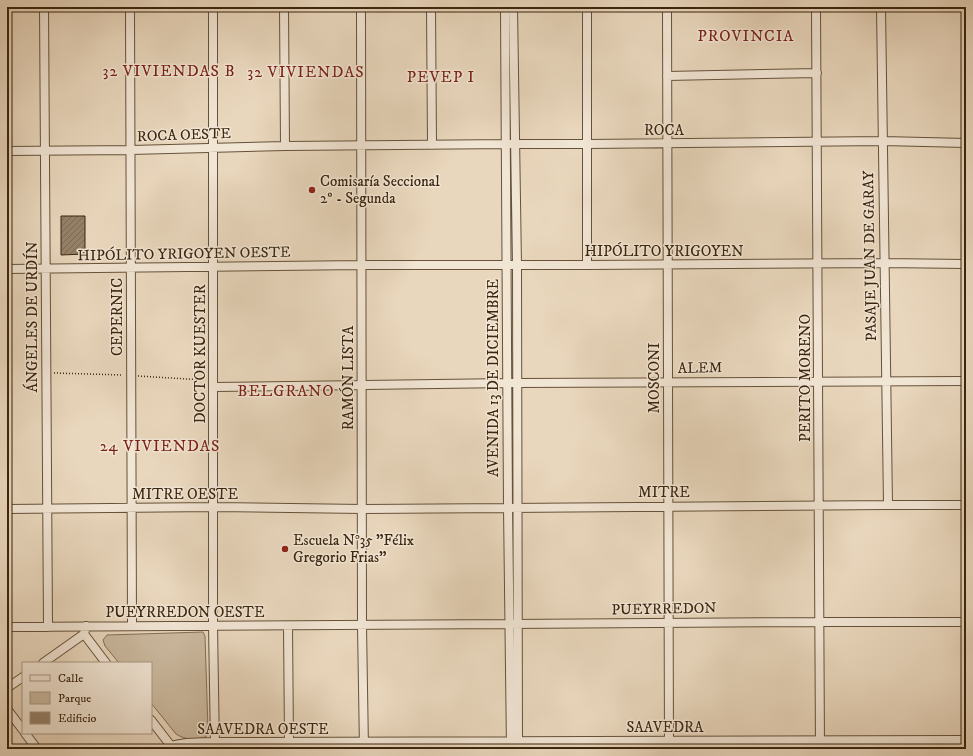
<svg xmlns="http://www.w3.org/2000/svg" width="973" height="756" viewBox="0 0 973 756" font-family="'IM FELL DW Pica',serif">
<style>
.green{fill:#cbb99f;stroke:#836f57}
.building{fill:url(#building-hatch);stroke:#3b250f}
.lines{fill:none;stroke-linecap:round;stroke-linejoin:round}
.minor-casing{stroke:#66523a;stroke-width:10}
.path{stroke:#3b250f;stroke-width:1.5;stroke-dasharray:1 2;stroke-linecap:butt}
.minor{stroke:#f1e5d4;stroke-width:8}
.poi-dot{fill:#8f2418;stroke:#f1e5d4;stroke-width:1.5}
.labels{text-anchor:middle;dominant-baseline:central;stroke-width:3;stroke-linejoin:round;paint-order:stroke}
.street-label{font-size:15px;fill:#3b250f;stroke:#f1e5d4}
.poi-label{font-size:15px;fill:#3b250f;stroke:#f1e5d4;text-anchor:start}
.neighbourhood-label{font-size:16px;letter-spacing:1px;fill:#7a1f14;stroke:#f1e5d4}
</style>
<defs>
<pattern id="building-hatch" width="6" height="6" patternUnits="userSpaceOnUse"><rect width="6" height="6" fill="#958269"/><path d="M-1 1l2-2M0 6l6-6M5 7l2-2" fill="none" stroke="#7b6a55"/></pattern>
</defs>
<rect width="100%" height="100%" fill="#e9d7bd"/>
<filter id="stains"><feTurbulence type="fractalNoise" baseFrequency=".005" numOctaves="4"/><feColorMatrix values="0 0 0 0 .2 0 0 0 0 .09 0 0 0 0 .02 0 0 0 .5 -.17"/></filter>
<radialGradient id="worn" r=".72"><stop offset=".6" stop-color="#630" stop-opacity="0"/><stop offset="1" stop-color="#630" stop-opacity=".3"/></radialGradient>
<!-- green -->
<path class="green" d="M203,632L205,636L208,730L206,737C196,740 185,740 176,734L151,703V663H119L105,646L103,640L107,635Z"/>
<!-- building -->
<path class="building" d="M61,216H85V254L61,255Z"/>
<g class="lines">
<!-- minor casing -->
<g class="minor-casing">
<path id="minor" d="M44,7L48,627
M130,7L132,626
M213,7V625L215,749
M284,7L285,146
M361,7L362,626L364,749
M431,7L432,145
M506,7L505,11L508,507L511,749
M513,7L517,265L518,749
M587,7V265
M667,7L669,749
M816,7L820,749
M881,7L888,505
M667,76L817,73
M7,151L131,150L285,146L514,144H587L883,141L966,143
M7,269L362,265H587L885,263L966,264
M214,387L517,383L966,381
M7,509L214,507L363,509L888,505H966
M288,626L289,742
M7,627L819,622H966
M84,634L106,663
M43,663L84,634L86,626
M7,688L23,677
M7,709L23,730
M151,720L171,746
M25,733L37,749
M164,749C180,741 198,743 215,742L966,740"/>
</g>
<!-- path -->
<path class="path" d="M54,373L122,375
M138,376L204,380"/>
<!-- minor -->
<use href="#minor" class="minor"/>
</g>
<!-- markers -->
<g class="poi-dot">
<circle cx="312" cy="190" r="4"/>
<circle cx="285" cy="549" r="4"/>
</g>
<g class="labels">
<!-- street labels -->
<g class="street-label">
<text x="664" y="130">ROCA</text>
<text transform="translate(184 135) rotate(-2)">ROCA OESTE</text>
<text x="664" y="251">HIPÓLITO YRIGOYEN</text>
<text transform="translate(184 254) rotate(-1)">HIPÓLITO YRIGOYEN OESTE</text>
<text transform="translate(870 256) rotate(-91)">PASAJE JUAN DE GARAY</text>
<text transform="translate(32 317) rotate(-90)">ÁNGELES DE URDÍN</text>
<text transform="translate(117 317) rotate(-90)">CEPERNIC</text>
<text transform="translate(200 354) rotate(-90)">DOCTOR KUESTER</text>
<text transform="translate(700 368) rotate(-1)">ALEM</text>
<text transform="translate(348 378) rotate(-90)">RAMÓN LISTA</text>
<text transform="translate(493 378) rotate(-90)">AVENIDA 13 DE DICIEMBRE</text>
<text transform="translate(654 378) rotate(-90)">MOSCONI</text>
<text transform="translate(805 378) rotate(-90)">PERITO MORENO</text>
<text x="664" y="492">MITRE</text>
<text x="185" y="494">MITRE OESTE</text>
<text transform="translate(664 609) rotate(-1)">PUEYRREDON</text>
<text x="185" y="612">PUEYRREDON OESTE</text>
<text x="665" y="727">SAAVEDRA</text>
<text x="263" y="729">SAAVEDRA OESTE</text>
</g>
<!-- poi labels -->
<g class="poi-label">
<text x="320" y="181">Comisaría Seccional<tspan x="320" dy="17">2º - Segunda</tspan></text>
<text x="293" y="540">Escuela N°35 "Félix<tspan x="293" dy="17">Gregorio Frias"</tspan></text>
</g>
<!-- neighbourhood labels -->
<g class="neighbourhood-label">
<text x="746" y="36">PROVINCIA</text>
<text x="169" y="71">32 VIVIENDAS B</text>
<text x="306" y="72">32 VIVIENDAS</text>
<text x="441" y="77">PEVEP I</text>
<text x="286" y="391">BELGRANO</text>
<text x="160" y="446">24 VIVIENDAS</text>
</g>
</g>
<!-- margin -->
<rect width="973" height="756" fill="none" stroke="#e9d7bd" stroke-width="24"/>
<rect x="8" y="8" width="957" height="740" fill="none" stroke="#3b250f" stroke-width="2"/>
<rect x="12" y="12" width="949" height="732" fill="none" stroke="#3b250f"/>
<!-- legend -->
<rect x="22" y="662" width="130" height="72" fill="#f1e5d4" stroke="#a89885"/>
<rect x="30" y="675" width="20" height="6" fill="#f1e5d4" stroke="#a89885"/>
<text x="58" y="682" font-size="12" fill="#3b250f">Calle</text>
<rect x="30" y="692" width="20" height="12" fill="#cbb99f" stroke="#a89885"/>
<text x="58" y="702" font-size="12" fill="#3b250f">Parque</text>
<rect x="30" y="712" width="20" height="12" fill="#958269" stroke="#a89885"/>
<text x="58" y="722" font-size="12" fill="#3b250f">Edificio</text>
<rect width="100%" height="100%" filter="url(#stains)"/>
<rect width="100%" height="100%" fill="url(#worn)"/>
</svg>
